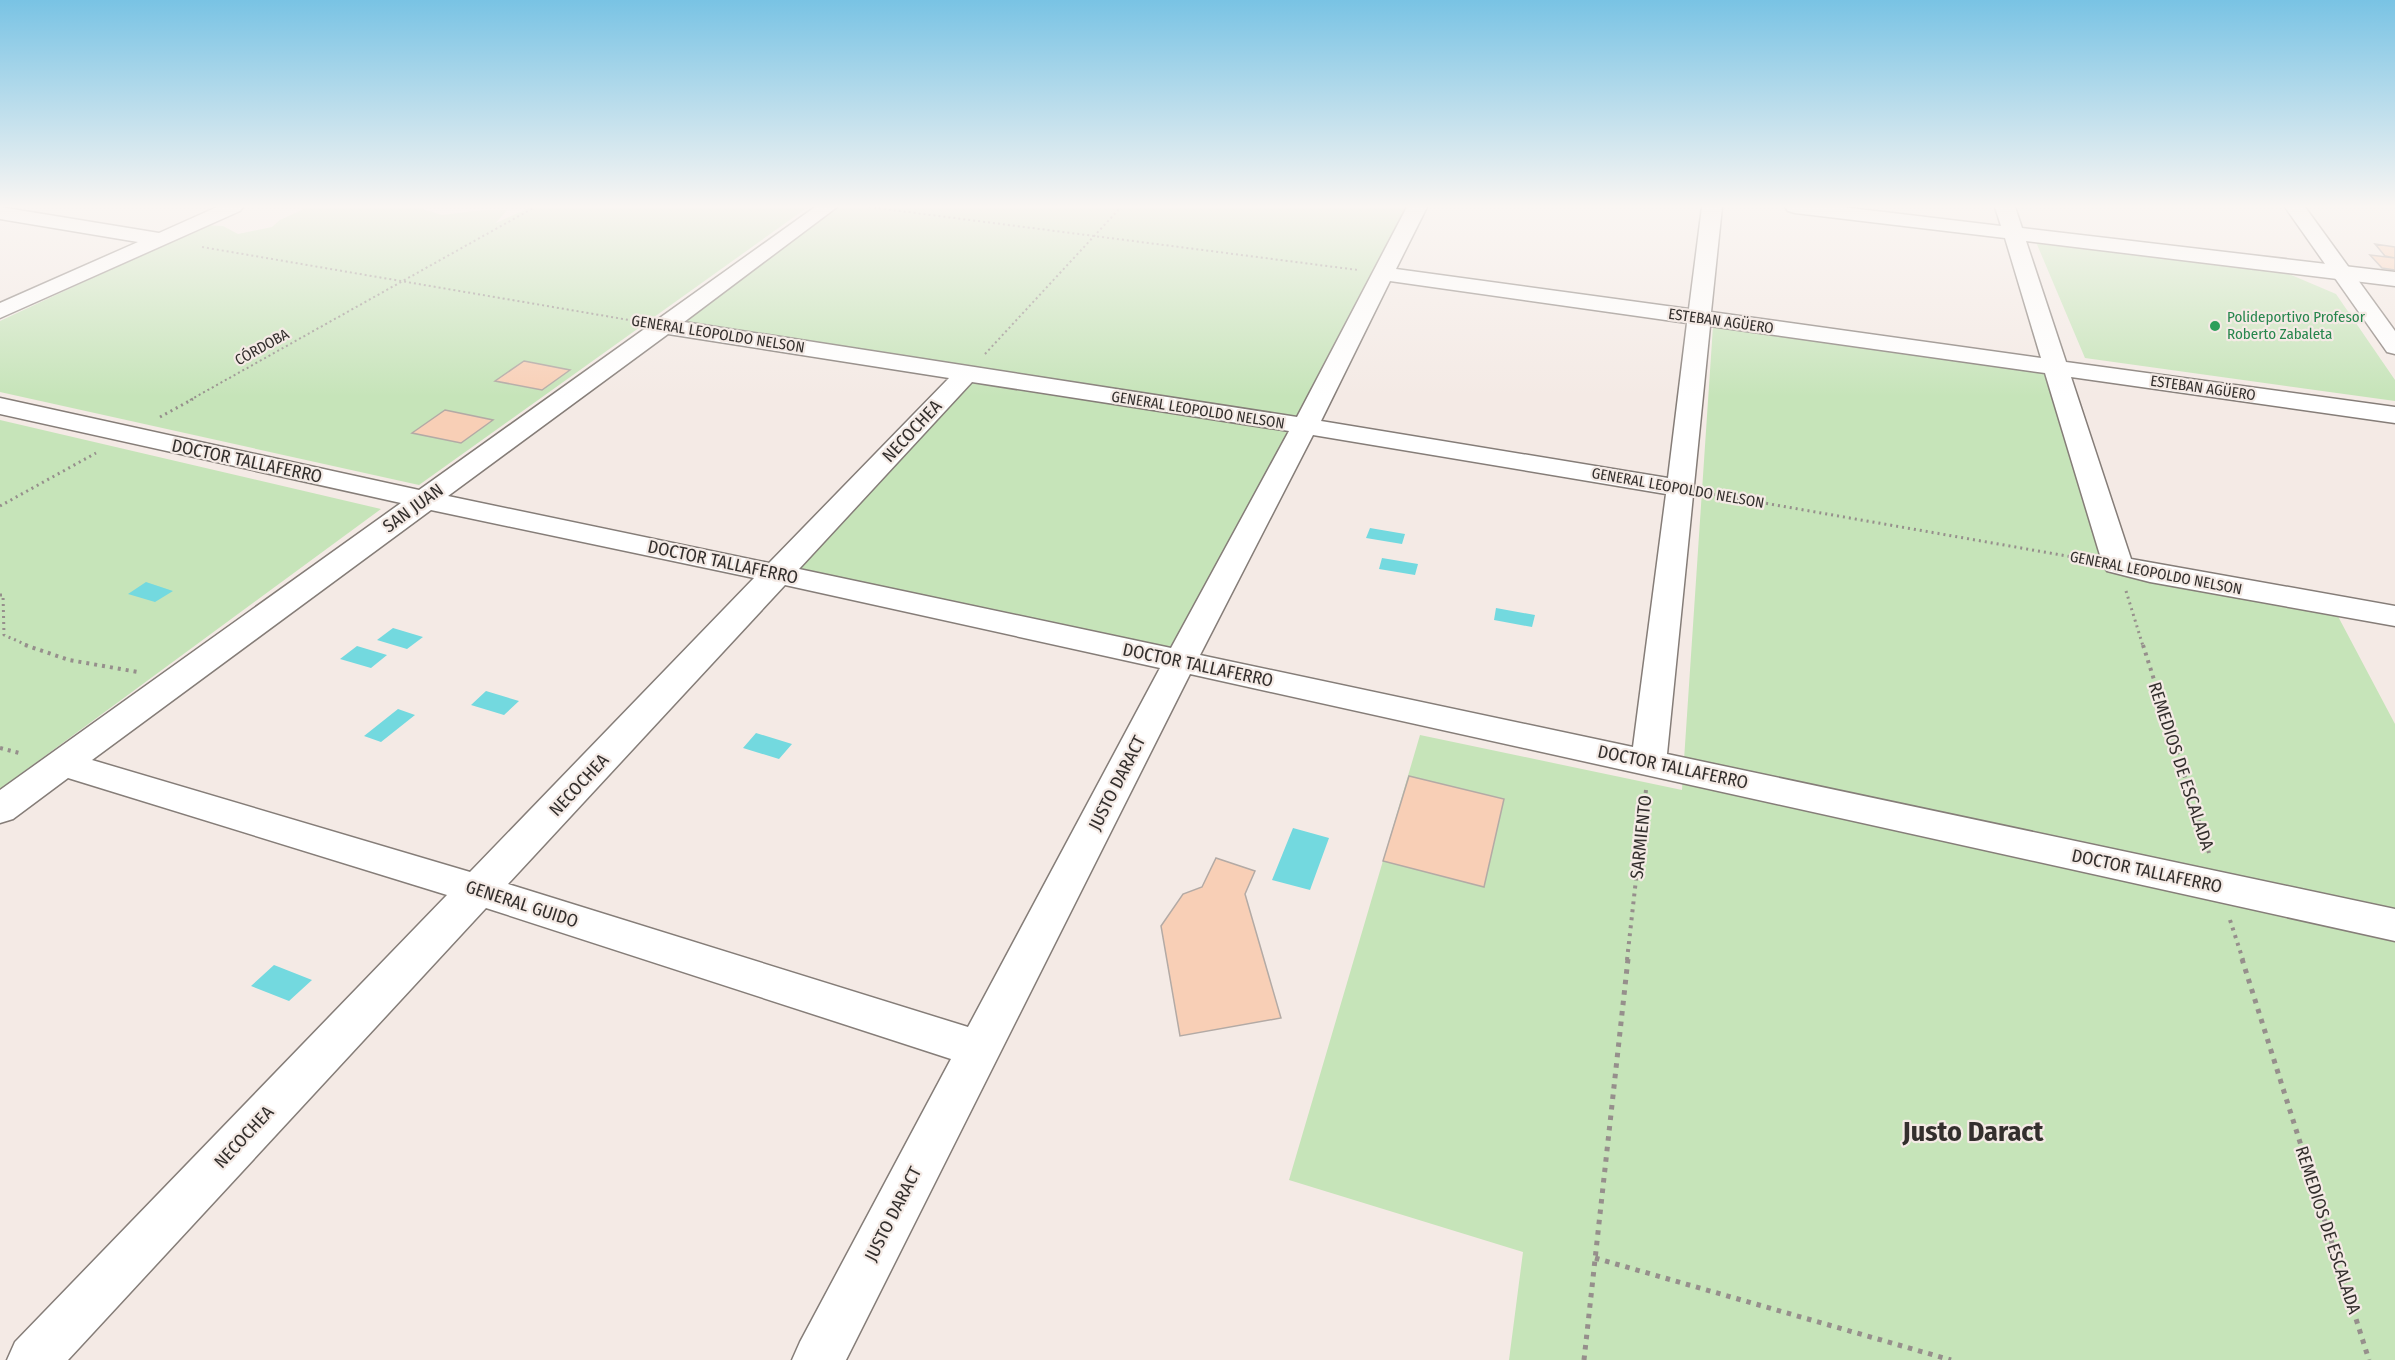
<svg xmlns="http://www.w3.org/2000/svg" width="2395" height="1360" viewBox="0 0 2395 1360" font-family="'Fira Sans Condensed',sans-serif">
<style>
.green{fill:#c6e4b9}
.water{fill:#73d9df}
.building{fill:#f8cfb6;stroke:#b3aaa5;stroke-width:1.5}
.lines{fill:none;stroke-linecap:round;stroke-linejoin:round}
.minor-casing{stroke:#857d78;stroke-width:3}
.tertiary-casing{stroke:#857d78;stroke-width:3}
.path-far3{stroke:#968f8c;stroke-width:2;stroke-dasharray:2 3;stroke-linecap:butt}
.path-far2{stroke:#968f8c;stroke-width:3;stroke-dasharray:2 4;stroke-linecap:butt}
.path-far1{stroke:#968f8c;stroke-width:4;stroke-dasharray:3 5;stroke-linecap:butt}
.path{stroke:#968f8c;stroke-width:5;stroke-dasharray:4.5 6;stroke-linecap:butt}
.minor{fill:#fff;fill-rule:evenodd}
.tertiary{fill:#fff;fill-rule:evenodd}
.leisure-dot{fill:#2e9e5b;stroke:#f4eae5;stroke-width:2}
.labels{text-anchor:middle;dominant-baseline:central;stroke-width:4.5;stroke-linejoin:round;paint-order:stroke}
.far-leisure-label{font-size:15px;fill:#27864d;stroke:#f4eae5;text-anchor:start}
.far-street-label{font-size:15px;fill:#332f2d;stroke:#f4eae5}
.street-label{font-size:18px;fill:#332f2d;stroke:#f4eae5}
.near-district-label{font-size:28px;font-weight:bold;fill:#332f2d;stroke:#f4eae5}
</style>
<rect width="100%" height="100%" fill="#f4eae5"/>
<!-- green -->
<path class="green" d="M308,207H417L442,215L483,210H507L496,223L531,207H808L419,485L0,392V321L206,225L223,226L238,234L272,227L280,220Z
M827,207H1417L1180,661L778,574L966,374L664,326Z
M2036,242L2289,274L2336,294L2395,380V401L2085,358Z
M1713,326L2045,373L2118,565L2332,605L2395,724V1360H1509L1523,1252L1289,1180L1420,735L1682,790Z
M0,420L381,509L0,789Z"/>
<!-- water -->
<path class="water" d="M1370,528L1405,534L1402,544L1366,538Z
M1382,558L1418,564L1415,575L1379,569Z
M146,582L173,591L155,602L128,594Z
M1496,608L1535,615L1532,627L1494,620Z
M393,628L423,637L407,649L377,640Z
M357,646L387,655L371,668L340,659Z
M486,691L519,701L504,715L471,705Z
M398,709L415,715L381,742L364,736Z
M756,733L792,744L779,759L743,748Z
M1293,828L1329,838L1310,890L1272,880Z
M274,965L312,980L289,1001L251,986Z"/>
<!-- building -->
<path class="building" d="M2375,244L2395,247V258L2385,256Z
M2370,255L2395,258V270L2382,268Z
M524,361L570,370L542,390L495,381Z
M445,410L493,420L461,443L412,433Z
M1409,776L1504,799L1484,887L1383,861Z
M1216,858L1255,871L1245,894L1281,1018L1180,1036L1161,926L1183,894L1202,887Z"/>
<g class="lines">
<!-- minor casing -->
<g class="minor-casing">
<path id="minor" d="M0,207L159,233L217,207H243L240,211L0,318V303L138,242L0,219Z
M815,207H837L684,322L1297,417L1407,207H1427L1396,269L1689,309L1702,207H1722L1711,312L2041,358L2005,238L1795,213L1788,211L1785,207H1842L2001,226L1995,207H2015L2022,228L2395,272V286L2026,241L2066,362L2395,407V423L2071,377L2131,559L2395,606V626L2150,582L2107,571L2103,565L2045,373L1710,326L1667,754L2395,909V941L1190,674L846,1360H792L800,1342L951,1059L486,908L68,1360H7L15,1342L447,895L68,778L13,819L0,823V790L401,503L0,414V398L419,490ZM1390,281L1687,323L1668,478L1321,421ZM668,334L949,378L769,563L448,496ZM972,382L1289,431L1171,648L799,569ZM1313,435L1666,494L1633,747L1200,655ZM431,510L754,578L470,872L92,760ZM785,585L1160,668L968,1027L508,884Z"/>
</g>
<!-- tertiary casing -->
<g class="tertiary-casing">
<path id="tertiary" d="M2285,207H2305L2395,331V354L2387,352Z"/>
</g>
<!-- path-far3 -->
<path class="path-far3" d="M869,207L1358,270
M202,247L629,320
M985,354L1121,207
M190,400L535,207"/>
<!-- path-far2 -->
<path class="path-far2" d="M160,417L193,399
M1707,493L2084,559
M0,506L96,453
M2126,591L2143,646
M0,595H3L4,635L29,646"/>
<!-- path-far1 -->
<path class="path-far1" d="M25,645L69,660L138,672
M2143,645L2209,853
M0,748L23,754
M2230,920L2243,960
M1627,960L1646,790"/>
<!-- path -->
<path class="path" d="M2242,959L2369,1360
M1595,1258L1951,1360
M1584,1360L1628,959"/>
<!-- minor -->
<use href="#minor" class="minor"/>
<!-- tertiary -->
<use href="#tertiary" class="tertiary"/>
</g>
<!-- sky -->
<linearGradient id="sky" x2="0" y2="1"><stop stop-color="#79c3e4"/><stop offset="0.52" stop-color="#faf6f3"/><stop offset="1" stop-color="#faf6f3" stop-opacity="0"/></linearGradient>
<rect width="2395" height="397" fill="url(#sky)"/>
<!-- markers -->
<circle class="leisure-dot" cx="2215" cy="326" r="6"/>
<g class="labels">
<!-- far-leisure labels -->
<g class="far-leisure-label">
<text x="2227" y="317">Polideportivo Profesor<tspan x="2227" dy="17">Roberto Zabaleta</tspan></text>
</g>
<!-- far-street labels -->
<g class="far-street-label">
<text transform="translate(1721 321) rotate(8)">ESTEBAN AGÜERO</text>
<text transform="translate(718 334) rotate(9)">GENERAL LEOPOLDO NELSON</text>
<text transform="translate(262 347) rotate(-29)">CÓRDOBA</text>
<text transform="translate(2203 388) rotate(8)">ESTEBAN AGÜERO</text>
<text transform="translate(1198 410) rotate(9)">GENERAL LEOPOLDO NELSON</text>
<text transform="translate(1678 488) rotate(10)">GENERAL LEOPOLDO NELSON</text>
<text transform="translate(2156 573) rotate(11)">GENERAL LEOPOLDO NELSON</text>
</g>
<!-- street labels -->
<g class="street-label">
<text transform="translate(912 431) rotate(-47)">NECOCHEA</text>
<text transform="translate(247 461) rotate(12)">DOCTOR TALLAFERRO</text>
<text transform="translate(413 508) rotate(-36)">SAN JUAN</text>
<text transform="translate(723 562) rotate(12)">DOCTOR TALLAFERRO</text>
<text transform="translate(1198 665) rotate(12)">DOCTOR TALLAFERRO</text>
<text transform="translate(2181 766) rotate(72)">REMEDIOS DE ESCALADA</text>
<text transform="translate(1673 767) rotate(12)">DOCTOR TALLAFERRO</text>
<text transform="translate(1117 783) rotate(-63)">JUSTO DARACT</text>
<text transform="translate(579 785) rotate(-47)">NECOCHEA</text>
<text transform="translate(1641 837) rotate(-84)">SARMIENTO</text>
<text transform="translate(2147 871) rotate(12)">DOCTOR TALLAFERRO</text>
<text transform="translate(522 904) rotate(18)">GENERAL GUIDO</text>
<text transform="translate(244 1137) rotate(-47)">NECOCHEA</text>
<text transform="translate(893 1214) rotate(-63)">JUSTO DARACT</text>
<text transform="translate(2328 1230) rotate(72)">REMEDIOS DE ESCALADA</text>
</g>
<!-- near-district labels -->
<g class="near-district-label">
<text x="1973" y="1131">Justo Daract</text>
</g>
</g>
</svg>
